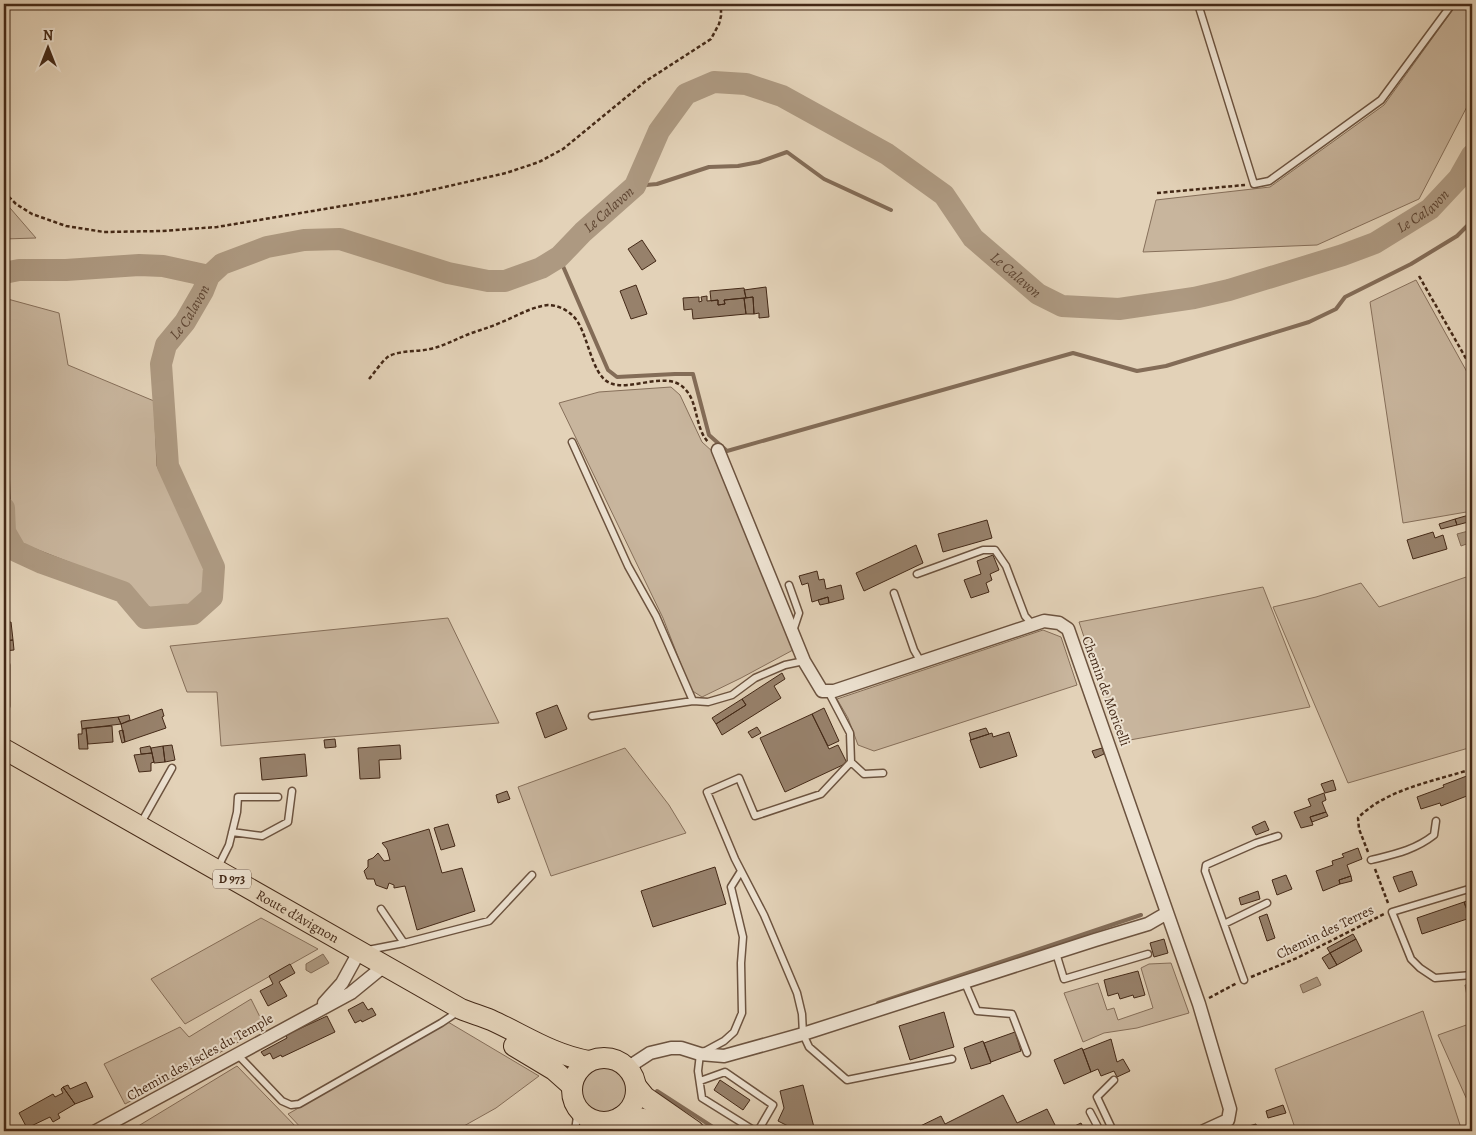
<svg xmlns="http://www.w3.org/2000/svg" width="1476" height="1135" viewBox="0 0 1476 1135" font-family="Alegreya,serif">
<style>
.green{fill:#c8b59d;stroke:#866f5a}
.water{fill:#ad9981;stroke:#836c57}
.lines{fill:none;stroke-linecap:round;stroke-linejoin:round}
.stream{stroke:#836c57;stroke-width:4}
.river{stroke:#ad9981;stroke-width:22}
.building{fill:#97816b;stroke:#442917}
.service-casing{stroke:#6c533f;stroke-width:9}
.minor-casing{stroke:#6c533f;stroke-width:15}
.primary-casing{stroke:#442917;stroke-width:22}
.path{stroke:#442917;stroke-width:2.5;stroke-dasharray:4 2.5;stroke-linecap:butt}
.service{stroke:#ede2d1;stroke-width:6}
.minor{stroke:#ede2d1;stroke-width:12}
.primary{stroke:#e3d2b8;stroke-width:20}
.labels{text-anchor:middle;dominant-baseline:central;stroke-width:4;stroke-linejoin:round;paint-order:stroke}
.shield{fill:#ede2d1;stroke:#77604f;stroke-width:1}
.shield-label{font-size:12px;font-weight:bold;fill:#442917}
.street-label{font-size:14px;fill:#442917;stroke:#ede2d1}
.water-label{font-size:15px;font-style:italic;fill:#5e4532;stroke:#ede2d1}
</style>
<rect width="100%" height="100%" fill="#e3d2b8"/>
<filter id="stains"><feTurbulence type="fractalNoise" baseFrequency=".004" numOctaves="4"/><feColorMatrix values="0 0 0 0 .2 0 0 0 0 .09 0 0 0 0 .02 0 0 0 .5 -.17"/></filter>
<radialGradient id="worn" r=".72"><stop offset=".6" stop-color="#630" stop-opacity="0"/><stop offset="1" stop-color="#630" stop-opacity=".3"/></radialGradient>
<!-- green -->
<path class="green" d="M1457,4H1472V97L1419,199L1317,245L1143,252L1156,200L1270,187L1384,105Z
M4,201L36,238L4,239Z
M1416,280L1472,381V511L1403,523L1370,302Z
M4,298L59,313L68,365L154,401L157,466L208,569L206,592L189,607L148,611L127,585L23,544L12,531L7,427L4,409Z
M671,387L680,395L702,442L713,452L793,650L741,678L702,697L691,690L663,618L559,403L599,392Z
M1472,575V747L1348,783L1273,607L1316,597L1361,583L1379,607Z
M1263,587L1310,707L1119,742L1079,622Z
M448,618L499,723L221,746L217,692H187L170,646Z
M1043,630L1061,637L1077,685L874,751L858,745L848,718L837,699Z
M625,748L669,805L686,833L551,876L518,787Z
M261,918L318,949L185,1024L151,979Z
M1171,963L1189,1013L1137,1028L1104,1033L1083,1042L1064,993L1098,983L1107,1010L1114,1008L1118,1020L1153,1008L1141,968L1149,964Z
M1472,984V1111L1438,1035L1472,1023L1465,985Z
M251,999L265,1027L178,1076L125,1104L104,1064L180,1027L189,1037Z
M1423,1011L1462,1131H1296L1275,1069Z
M448,1022L539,1076L496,1108L455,1131H304L288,1114Z
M237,1066L300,1131H130Z
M579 1091a24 24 0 1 1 48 0a24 24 0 1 1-48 0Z"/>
<!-- water -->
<path class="water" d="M1472,530V542L1461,546L1457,534Z
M323,954L329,963L311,973L306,970V964Z
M1317,977L1321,985L1303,993L1300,985Z"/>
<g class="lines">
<!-- stream -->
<path class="stream" d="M635,186L657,184L709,167L738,166L759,162L787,152L824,179L891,210
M559,257L608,370L617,377L675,374H693L709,435L727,451L1073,353L1137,371L1166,366L1309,322L1336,309L1345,297L1411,264L1457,236L1472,221
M878,1003L1141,915
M657,1091L719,1131"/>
<!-- river -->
<g class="river">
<path d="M4,273L19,270H66L139,265L163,266L209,276"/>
<path id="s1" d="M4,508L5,532L16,551L42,563L123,592L145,618L193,614L212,597L214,567L168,466L161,364L166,345L185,322L203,291L209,276L222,264L267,247L304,240L340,239L448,273L488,281H505L541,268L559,257L583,232L635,186L659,131L686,94L714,82L746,84L782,96L887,154L944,195L973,238L1038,294L1062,306L1119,309L1194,298L1229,290L1343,255L1375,243L1430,209L1459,178L1472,155"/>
</g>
</g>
<!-- building -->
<path class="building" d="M642,240L656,261L642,270L628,249Z
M636,285L647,314L631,319L620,291Z
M766,287L769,317L759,318V313L754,314L753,297L746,298L744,290Z
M744,288L746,298L724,300L725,304L718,305V300L711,301L710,291Z
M707,296V301L718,300V305L725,304L724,300L744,298L746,314L693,319L692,309L684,310L683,298L699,297V302L702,301L701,297Z
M753,297L754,314H746L744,298Z
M1469,515L1472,521L1457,525L1455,519Z
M1455,519L1457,525L1441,529L1439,524Z
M987,520L992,538L943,552L938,534Z
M1433,532L1435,538L1443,535L1447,549L1413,559L1407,540Z
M916,545L923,563L864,591L856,573Z
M993,555L999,570L990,574L992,580L986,583L989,592L971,598L964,580L981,574L977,561Z
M817,571L819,580L824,579L826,589L841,585L844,599L829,603L828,597L812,602L808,583L802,585L799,576Z
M828,597L829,603L820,605L818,600Z
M11,622L13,640L4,641V623Z
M13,640L14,650L4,651V641Z
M782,673L785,679L774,686L781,698L722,735L716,724L746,705L742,699Z
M742,699L746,705L716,724L712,718Z
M557,705L567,729L545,738L536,713Z
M824,708L839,741L828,746L812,714Z
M162,709L164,716L162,717L166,728L125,742L121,724Z
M812,714L829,749L838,745L847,763L785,792L760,738Z
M129,715L130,720L121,724L118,717Z
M118,717L121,724L82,729L81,721Z
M112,726L113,742L88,744L86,728Z
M757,727L761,733L752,738L748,732Z
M86,728L88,749H79L78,734H82V729Z
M986,728L989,734L971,740L969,733Z
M123,730L125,742L122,743L119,731Z
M1009,732L1017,756L980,768L970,740L992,733L993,737Z
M335,739L336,747L325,748L324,740Z
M172,745L175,760L165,762L163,746Z
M400,745L401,759L379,760L380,778L360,779L358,748Z
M150,746L152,753L141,754L140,748Z
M163,746L165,762L154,763L151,748Z
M1102,748L1104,754L1095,758L1092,751Z
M152,753L154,762L151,763V771L139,772L134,755Z
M305,754L307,776L262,780L260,758Z
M1472,774V794L1441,806L1440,803L1421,809L1417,797L1444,787L1443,785Z
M1333,780L1336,790L1325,793L1321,784Z
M507,791L510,799L498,803L496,795Z
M1324,793L1326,800L1322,802L1326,812L1310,817L1313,825L1301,828L1294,812L1311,806L1308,799Z
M1326,812L1328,816L1312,822L1310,817Z
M1265,821L1269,830L1256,835L1252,827Z
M448,824L455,846L441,850L434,828Z
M429,829L442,873L462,868L475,911L417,930L405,886L394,888V885L389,883L387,889L376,885L374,879H367L364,871L368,867V860L373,858L378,853L384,861L390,860L387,849L382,843Z
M1358,848L1362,859L1347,865L1351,876L1339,880L1340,884L1323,891L1316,871L1333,865L1332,861L1344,857L1342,854Z
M715,867L726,904L653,927L641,891Z
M1412,871L1417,885L1399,892L1393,877Z
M1286,875L1292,889L1277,895L1272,880Z
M1351,876L1352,881L1340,884L1339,880Z
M1258,891L1260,899L1241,905L1239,898Z
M1472,899V917L1470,918L1464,902Z
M1464,902L1470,918L1422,934L1417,918Z
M1267,914L1275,938L1267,941L1259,917Z
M1353,934L1356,939L1330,953L1327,948Z
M1164,939L1168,953L1154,957L1150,943Z
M1356,939L1362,951L1337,965L1330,953Z
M1330,953L1337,965L1329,969L1322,958Z
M290,964L295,973L279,982L287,996L268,1006L260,991L273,984L269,976Z
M1138,971L1145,995L1134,998L1133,995L1120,999L1118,993L1108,996L1104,980Z
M363,1002L368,1010L372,1008L376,1015L362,1022L361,1020L355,1023L348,1010Z
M944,1012L954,1047L910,1060L899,1026Z
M327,1016L335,1032L282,1057L281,1055L273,1059L270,1053L264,1056L261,1052L287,1038L286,1035Z
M1015,1032L1021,1051L991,1062L984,1043Z
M1111,1039L1117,1062L1123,1059L1130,1071L1117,1077L1114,1071L1101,1076L1098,1069L1091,1072L1083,1050Z
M983,1041L991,1063L971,1069L964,1048Z
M1082,1048L1091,1072L1064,1084L1054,1060Z
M720,1080L750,1100L743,1110L714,1090Z
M86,1082L93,1097L75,1104L63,1087L68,1085L70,1089Z
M803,1085L815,1131H790L788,1126L778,1121L784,1108L780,1091Z
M63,1087L75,1104L58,1114L60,1118L53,1122L50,1117L27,1128L19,1113L53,1094L55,1097L63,1093L61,1089Z
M1003,1095L1017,1123L1047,1109L1058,1131H910L941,1116L945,1124Z
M1283,1105L1286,1113L1268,1118L1266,1111Z
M1081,1123L1085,1131H1064Z
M1256,1124L1258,1131H1231Z"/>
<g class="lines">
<!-- service casing -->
<g class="service-casing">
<path id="service" d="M1198,4L1254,184L1269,181L1381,100L1452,4
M572,442L628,566L656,616L693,701
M917,574L983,550H995L1006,566L1025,616L1033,625
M789,585L799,613L793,631
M894,593L914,650L921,662
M828,691L850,733L851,762L821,794L755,816L739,778L707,792L735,859L764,915L797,993L802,1014L803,1034L809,1047L847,1080L952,1059
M4,705L6,706V665
M592,716L693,701L708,702L732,695L755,678L785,665L804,661
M851,762L864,774L883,773
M141,823L172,768
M232,832L262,836L288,822L292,791
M1371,860C1395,854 1415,850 1434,835L1436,821
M218,867L229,845L237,812L238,797H278
M741,871L731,887L743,937L741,963L742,1013L734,1032L724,1041L700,1054L698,1071L702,1098L755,1131
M1472,888L1392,912L1411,959L1420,968L1435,978L1472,975
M1224,924L1267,903
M404,943L489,921L532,875
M368,950L404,943L381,909
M1056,953L1064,979L1148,954
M1244,980L1205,871L1206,865L1256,843L1278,836
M965,983L977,1011L1012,1014L1027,1053
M237,1054L282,1101L291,1105L299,1104L441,1023L459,1011
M700,1081L725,1072L773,1105L758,1131
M1090,1112L1100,1131
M575,1131L578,1109
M587,1131L599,1122
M1113,1131L1097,1097L1114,1080"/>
</g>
<!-- minor casing -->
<g class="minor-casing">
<path id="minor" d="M718,450L804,661L822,691H834L1044,621L1059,623L1068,629L1199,1004L1230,1109L1228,1120L1204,1131
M324,1003L342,983L359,952
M627,1068L650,1053L671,1048H681L700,1054L724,1056L803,1034L1095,940L1148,924L1167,913
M96,1131L351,993L384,966"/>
</g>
<!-- primary casing -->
<g class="primary-casing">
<g id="primary">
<path id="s2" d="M4,749L461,1009C471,1013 481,1016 491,1020C524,1035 553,1055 589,1061"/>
<path d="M514,1046L554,1070L572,1086"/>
<circle cx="604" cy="1090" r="32"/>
<path d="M636,1086L645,1097L694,1131"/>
<path d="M621,1117C643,1116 654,1122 674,1131"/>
</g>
</g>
<!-- path -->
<path class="path" d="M4,192L16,204L32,214L66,226L104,232L162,231L217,227L414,194L506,173L539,162L563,149L646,81L711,39L719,24L721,16V4
M1157,193L1245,185
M1419,276L1472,369
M369,379C375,372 382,361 389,356C402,350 417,352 430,349C444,346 456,339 469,334C480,330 491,327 502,322C517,316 531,307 548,305C556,305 566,309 572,315C588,328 590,375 610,383C630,392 666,370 684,388C699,402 694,428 709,443
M1368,852L1359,829L1358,818C1386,789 1435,781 1472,769
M1375,869L1388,903
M1251,977L1297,958L1384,914
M1209,998L1237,983"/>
<!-- service -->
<use href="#service" class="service"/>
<!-- minor -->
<use href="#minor" class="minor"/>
<!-- primary -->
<use href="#primary" class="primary"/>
</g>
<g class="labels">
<!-- shield labels -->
<rect class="shield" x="213" y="869.5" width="38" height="19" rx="4"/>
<g class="shield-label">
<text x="232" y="879">D 973</text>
</g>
<!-- street labels -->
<g class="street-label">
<text transform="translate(1106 691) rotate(70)">Chemin de Moricelli</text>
<text stroke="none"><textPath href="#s2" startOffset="338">Route d'Avignon</textPath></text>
<text transform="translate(1325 932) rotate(-26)">Chemin des Terres</text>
<text transform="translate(200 1057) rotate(-29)">Chemin des Iscles du Temple</text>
</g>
<!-- water labels -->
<g class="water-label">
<text stroke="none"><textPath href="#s1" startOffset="1052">Le Calavon</textPath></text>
<text stroke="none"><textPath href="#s1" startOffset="2028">Le Calavon</textPath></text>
<text stroke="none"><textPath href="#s1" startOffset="1592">Le Calavon</textPath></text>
<text stroke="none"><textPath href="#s1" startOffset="572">Le Calavon</textPath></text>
</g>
</g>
<!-- margin -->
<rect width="1476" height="1135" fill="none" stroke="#e3d2b8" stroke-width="20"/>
<rect x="5" y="5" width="1466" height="1125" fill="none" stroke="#442917" stroke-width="2.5"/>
<rect x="10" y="10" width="1456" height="1115" fill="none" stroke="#442917"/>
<!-- north arrow -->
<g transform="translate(48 48)" stroke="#ede2d1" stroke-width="4" paint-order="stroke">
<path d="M0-4L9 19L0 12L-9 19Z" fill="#442917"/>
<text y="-8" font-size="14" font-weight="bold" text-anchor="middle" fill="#442917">N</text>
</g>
<rect width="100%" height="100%" filter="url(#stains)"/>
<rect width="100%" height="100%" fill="url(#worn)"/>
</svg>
